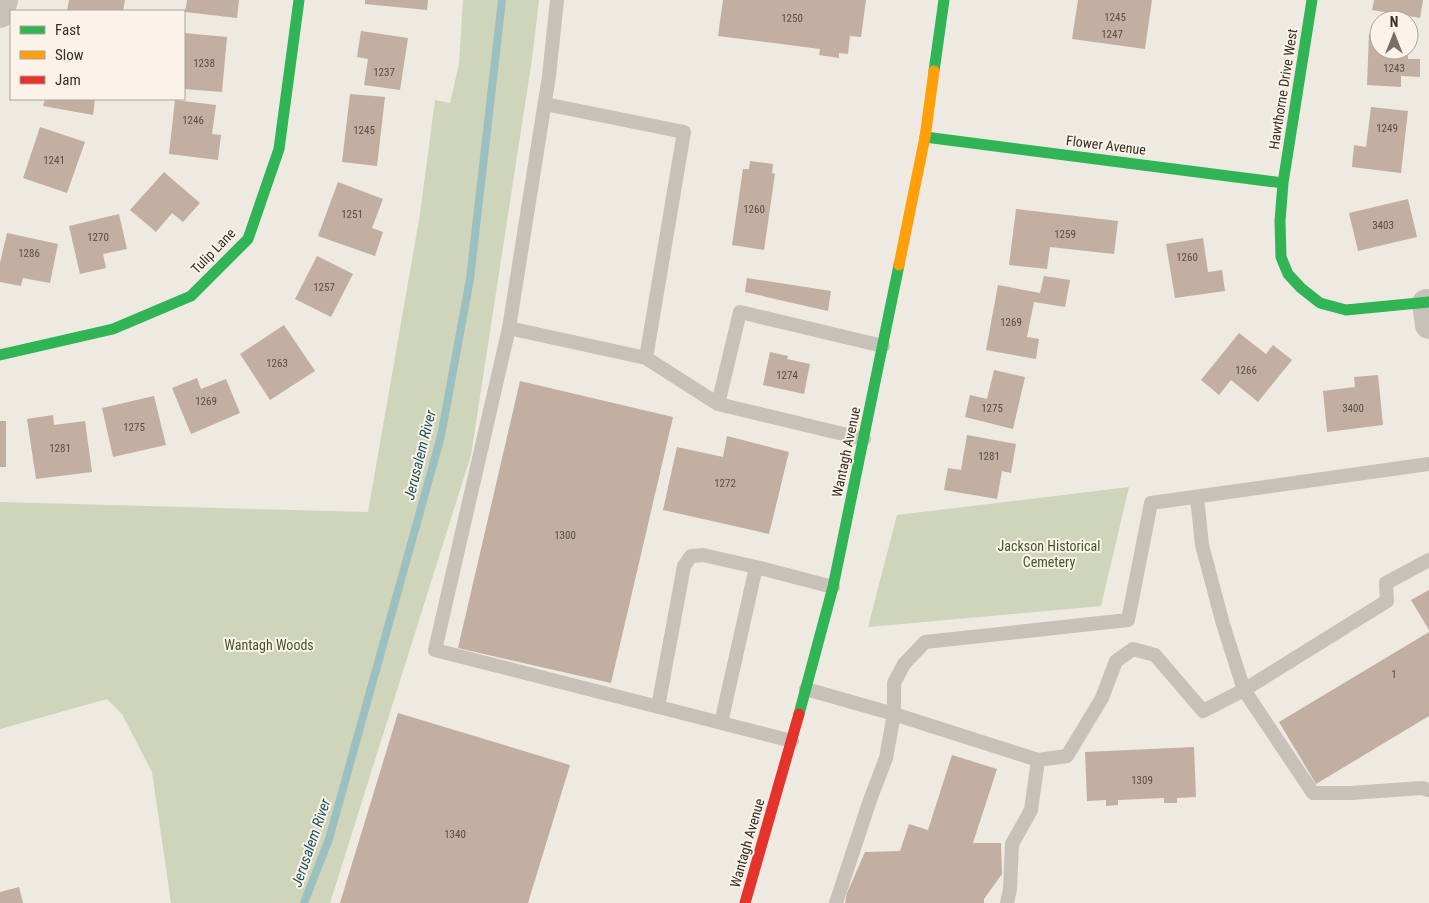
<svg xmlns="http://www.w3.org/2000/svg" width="1429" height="903" viewBox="0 0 1429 903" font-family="'Roboto Condensed',sans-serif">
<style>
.green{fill:#ced5ba}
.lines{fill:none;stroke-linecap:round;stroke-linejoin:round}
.stream{stroke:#9cbfc0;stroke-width:8}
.building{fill:#c3aea2}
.lane{stroke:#c7c1ba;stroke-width:14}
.street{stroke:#c7c1ba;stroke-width:28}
.fast{stroke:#30b455;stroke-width:11}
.slow{stroke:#ff9f0a;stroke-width:11}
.jam{stroke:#e5322d;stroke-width:11}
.labels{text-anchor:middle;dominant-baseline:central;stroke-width:4;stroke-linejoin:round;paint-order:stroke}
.number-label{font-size:11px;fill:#5b4e46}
.street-label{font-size:14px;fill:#382e28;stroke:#fbf3e9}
.park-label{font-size:14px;fill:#45582a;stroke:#fbf3e9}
.water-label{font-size:15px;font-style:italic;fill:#1b545c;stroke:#fbf3e9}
</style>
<rect width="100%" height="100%" fill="#eee9e1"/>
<!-- green -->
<path class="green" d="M463,0H539L532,59L471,455L330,903H171L152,772L122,714L107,699L0,729V502L368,512L420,214L435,100L450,103L459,64Z
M1129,487L1101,606L868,627L897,515Z"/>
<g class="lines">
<!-- stream -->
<path class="stream" d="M304,903L329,839L441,436L470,279L502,0"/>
</g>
<!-- building -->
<path class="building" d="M69,0H125L123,11H67Z
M187,0H239L237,18L185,12Z
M365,0H428L427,10L365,4Z
M723,0H866L861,37L850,36L848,54L839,53V58L819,55L820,49L718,36Z
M1078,0H1152L1145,49L1072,39Z
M1374,0H1423L1420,18L1372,10Z
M361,31L408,38L400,90L364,85L368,59L357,57Z
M184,33L227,37L222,92L184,89Z
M1369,34H1379V50H1408V59H1420V77L1401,76V87L1367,85Z
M350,94L385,97L377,166L342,162Z
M45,99H95L93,115L43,106Z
M175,100L216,105L212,134L221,135L218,160L169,154Z
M1371,107L1408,111L1401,173L1352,167L1354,145L1366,147Z
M40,127L85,142L67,193L23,178Z
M750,161L773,164L772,173L775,174L764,250L732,245L743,169H749Z
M164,172L200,203L183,222L172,213L156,232L130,210Z
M338,182L383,199L372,228L383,232L375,256L318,236Z
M1408,199L1417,237L1358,251L1349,213Z
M1016,209L1118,221L1114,254L1050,247L1047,269L1009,265Z
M119,214L127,249L103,254L106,268L80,274L69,226Z
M7,233L58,244L50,283L23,278L21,286L0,282V263Z
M1203,238L1208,272L1222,270L1225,291L1175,298L1166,244Z
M317,256L353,274L331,317L295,299Z
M1044,276L1070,280L1065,307L1034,302L1027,337L1039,339L1036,359L986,350L998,285L1040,293Z
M747,278L831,291L828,311L745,292Z
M284,325L315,371L270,400L240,354Z
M1239,333L1266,354L1273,345L1292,360L1258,402L1231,380L1219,395L1201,380Z
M770,352L788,356L787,359L810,364L804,394L763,385Z
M994,370L1025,377L1013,429L965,417L970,395L987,399Z
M1378,375L1383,425L1327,432L1323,391L1355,387L1354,377Z
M197,378L201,389L226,379L240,413L191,434L172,388Z
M520,381L673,417L611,683L458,648Z
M154,396L166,445L113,457L102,408Z
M53,415L54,425L85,421L92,472L36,479L27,419Z
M0,421H6V467H0Z
M967,435L1016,444L1011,473L1002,471L997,499L944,490L948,468L961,470Z
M727,436L789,452L769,534L663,510L677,447L723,457Z
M1429,590V630L1411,600Z
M1429,632V716L1316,784L1279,722Z
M398,713L570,765L528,903H340Z
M1194,747L1196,797L1177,798V803H1164V798L1118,800V805L1106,806V800L1087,801L1085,752Z
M952,755L997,769L973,843H1001L1002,874L984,899V903H845L847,893L865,852L900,851L909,824L928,830Z
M19,887L23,903H0V892Z"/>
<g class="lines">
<!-- lane -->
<path class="lane" d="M557,0L549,76L509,328L435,650L792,741
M509,328L646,358L684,132L545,104
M646,358L718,404L864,439
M718,404L740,312L883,346
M1197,497L1202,545L1223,624L1244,690L1313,793H1351L1422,788L1429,790
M806,689L894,714V683L904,664L925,642L1128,620L1151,503L1429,464
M658,707L684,566L691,556L703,555L756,567L833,587
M721,723L756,567
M1038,760L1067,756L1102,698L1116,661L1133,649L1155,655L1203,711L1244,690L1387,601L1386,583L1429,560
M836,903L870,800L886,758L894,714L1038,760L1031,810L1012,844L1010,889L1007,903"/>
<!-- street -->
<path class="street" d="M0,14L4,0
M1426,303L1429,325"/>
<!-- fast -->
<path class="fast" d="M1312,0L1283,183L1280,221L1281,257L1288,274L1301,288L1320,303L1346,310L1429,302
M934,71L944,0
M925,137L1283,183
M0,355L113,329L191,296L248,239L279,149L299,0
M799,714L833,587L899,265"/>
<!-- slow -->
<path class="slow" d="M899,265L925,137L934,71"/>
<!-- jam -->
<path class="jam" d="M745,903L799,714"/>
</g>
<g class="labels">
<!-- number labels -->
<g class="number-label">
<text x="1115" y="17">1245</text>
<text x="792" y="18">1250</text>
<text x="1112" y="34">1247</text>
<text x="204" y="63">1238</text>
<text x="1394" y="68">1243</text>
<text x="384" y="72">1237</text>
<text x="193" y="120">1246</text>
<text x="1387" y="128">1249</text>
<text x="364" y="130">1245</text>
<text x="54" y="160">1241</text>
<text x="754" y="209">1260</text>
<text x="352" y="214">1251</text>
<text x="1383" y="225">3403</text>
<text x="1065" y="234">1259</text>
<text x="98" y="237">1270</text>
<text x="29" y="253">1286</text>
<text x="1187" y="257">1260</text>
<text x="324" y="287">1257</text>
<text x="1011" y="322">1269</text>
<text x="277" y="363">1263</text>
<text x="1246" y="370">1266</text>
<text x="787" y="375">1274</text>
<text x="206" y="401">1269</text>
<text x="992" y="408">1275</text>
<text x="1353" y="408">3400</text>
<text x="134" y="427">1275</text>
<text x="60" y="448">1281</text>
<text x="989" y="456">1281</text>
<text x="725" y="483">1272</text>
<text x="565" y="535">1300</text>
<text x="1394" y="674">1</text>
<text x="1142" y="780">1309</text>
<text x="455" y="834">1340</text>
</g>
<!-- street labels -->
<g class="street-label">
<text transform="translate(1283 89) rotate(-81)">Hawthorne Drive West</text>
<text transform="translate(1106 145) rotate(7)">Flower Avenue</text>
<text transform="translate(213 251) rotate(-46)">Tulip Lane</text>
<text transform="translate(846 452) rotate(-78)">Wantagh Avenue</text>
<text transform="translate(747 843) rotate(-74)">Wantagh Avenue</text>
</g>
<!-- park labels -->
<g class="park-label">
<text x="1049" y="546">Jackson Historical<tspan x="1049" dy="16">Cemetery</tspan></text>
<text x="269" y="645">Wantagh Woods</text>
</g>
<!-- water labels -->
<g class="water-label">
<text transform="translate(420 455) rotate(-76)">Jerusalem River</text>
<text transform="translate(311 843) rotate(-71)">Jerusalem River</text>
</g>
</g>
<!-- legend -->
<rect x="10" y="10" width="175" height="90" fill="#fbf3e9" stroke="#ada49c"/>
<rect x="20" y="26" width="25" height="8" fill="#30b455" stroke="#ada49c"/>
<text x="55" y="35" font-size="15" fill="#382e28">Fast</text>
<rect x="20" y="51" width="25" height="8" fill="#ff9f0a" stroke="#ada49c"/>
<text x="55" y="60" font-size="15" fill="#382e28">Slow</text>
<rect x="20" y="76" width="25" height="8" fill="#e5322d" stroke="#ada49c"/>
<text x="55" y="85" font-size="15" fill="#382e28">Jam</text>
<!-- north arrow -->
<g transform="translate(1394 35)"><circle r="24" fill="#fbf3e9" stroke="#ada49c"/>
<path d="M0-4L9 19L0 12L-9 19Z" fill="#786f69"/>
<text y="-8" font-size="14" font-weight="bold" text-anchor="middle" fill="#382e28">N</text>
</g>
</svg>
